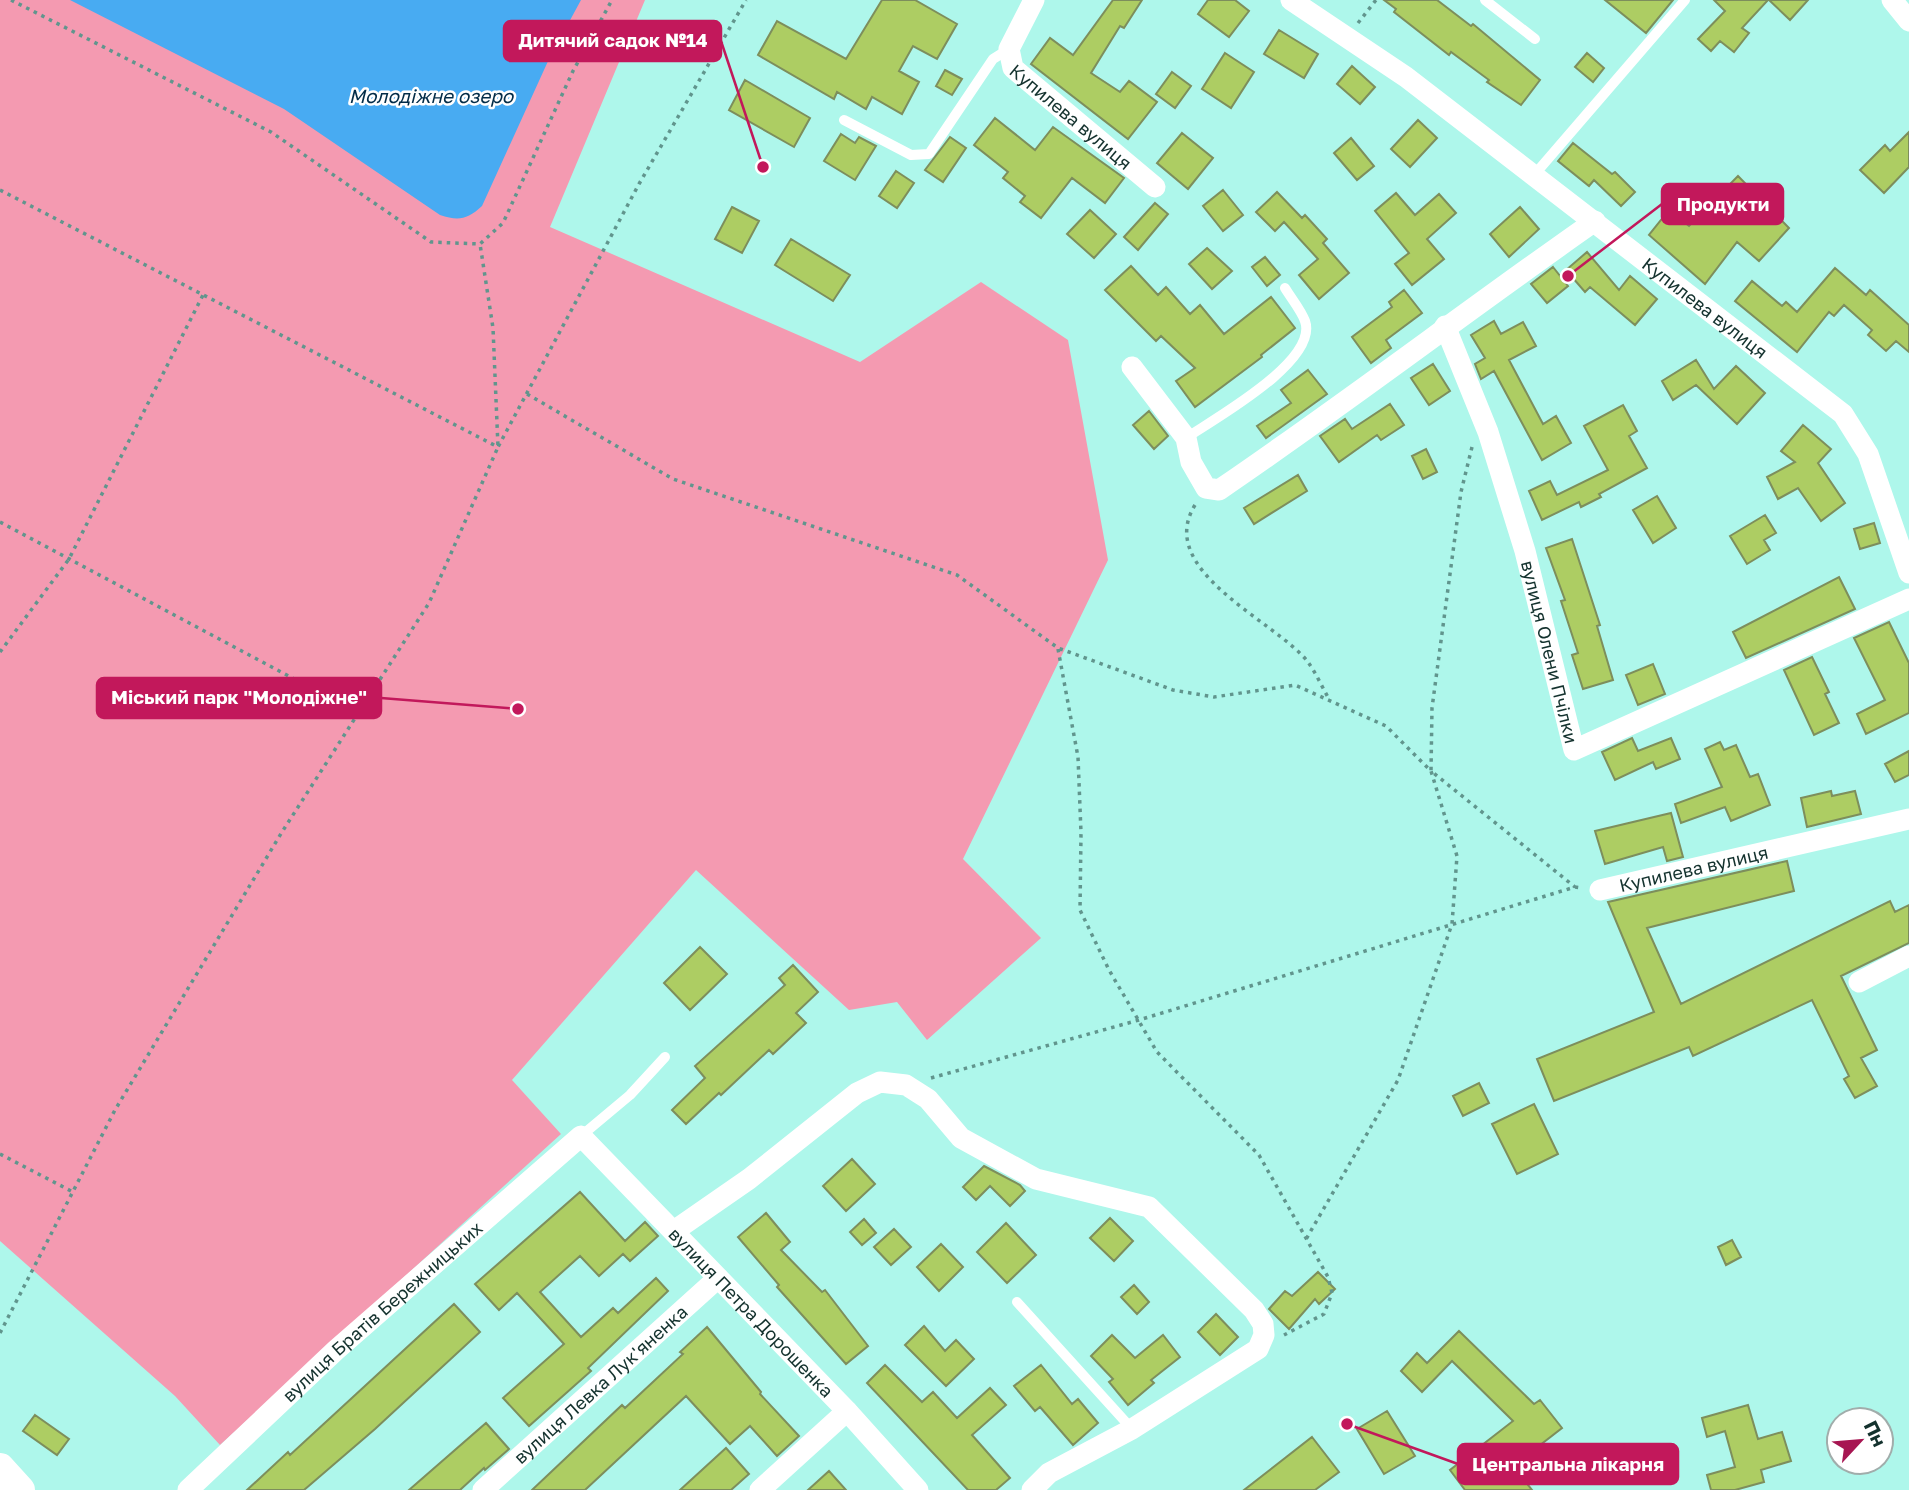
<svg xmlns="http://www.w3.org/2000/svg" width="1909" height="1490" viewBox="0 0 1909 1490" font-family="'Golos Text',sans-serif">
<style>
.forest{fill:#f49ab1}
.water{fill:#48abf2}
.building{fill:#adcd63;stroke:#7d8e5c;stroke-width:2}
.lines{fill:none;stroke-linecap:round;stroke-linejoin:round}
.path{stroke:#61958d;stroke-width:3.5;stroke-dasharray:3.5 5;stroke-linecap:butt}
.lane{stroke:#fff;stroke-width:10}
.street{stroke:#fff;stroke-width:21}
.secondary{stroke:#fff;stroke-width:30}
.labels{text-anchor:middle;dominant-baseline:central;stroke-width:5;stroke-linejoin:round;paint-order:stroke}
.street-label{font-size:18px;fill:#14322e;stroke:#fff}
.water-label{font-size:19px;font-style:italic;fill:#022c48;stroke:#fff}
.leader{fill:none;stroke:#c2185b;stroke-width:2.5}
.callout-dot{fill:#c2185b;stroke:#fff;stroke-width:2.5}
.callout{fill:#c2185b;stroke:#c2185b;stroke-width:2.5}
.callout-label{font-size:19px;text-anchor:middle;font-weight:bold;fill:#fff}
</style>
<rect width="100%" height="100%" fill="#aef7eb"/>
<!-- forest -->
<path class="forest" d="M0,0H645L550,227L860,362L981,282L1068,340L1108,560L963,859L1041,938L927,1040L897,1002L849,1010L696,870L512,1080L561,1134L220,1445L175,1396L0,1241Z"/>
<!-- water -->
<path class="water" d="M70,0H581L549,59L482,206C467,220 458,221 440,215L284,109Z"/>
<!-- building -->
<path class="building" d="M882,0H915L957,24L937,59L913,46L899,71L919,82L902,114L872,97L866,109L837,92L834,99L758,55L777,21L846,59Z
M1113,0H1142L1124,28L1120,26L1091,73L1120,92L1129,81L1157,102L1128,139L1031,64L1050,38L1073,55Z
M1208,0H1235L1249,11L1229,37L1198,14Z
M1384,0H1437L1471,26L1473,24L1540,80L1521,105L1487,82L1489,80L1451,52L1449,55L1394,12L1396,9Z
M1605,0H1673L1646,33Z
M1714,0H1768L1742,28L1749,33L1734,52L1720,41L1711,51L1698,39L1725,11Z
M1769,0H1808L1790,20Z
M1279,30L1318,54L1304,78L1264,54Z
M1225,53L1254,72L1231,108L1202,89Z
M1587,53L1604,68L1593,82L1575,67Z
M1352,66L1375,87L1360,104L1337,84Z
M945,70L962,79L952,95L936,86Z
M1172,72L1191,86L1175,108L1156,94Z
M745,80L810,118L794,147L729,110Z
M995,118L1035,150L1053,127L1124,178L1105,203L1072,178L1041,218L1020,202L1025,196L1003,178L1008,172L974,145Z
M1418,120L1437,138L1410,167L1391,149Z
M1909,132V167L1884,193L1860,170L1885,145L1890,151Z
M1182,133L1213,158L1188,189L1157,163Z
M841,134L855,143L859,137L876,146L855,180L824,161Z
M950,137L966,148L943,182L925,170Z
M1351,138L1374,166L1357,180L1334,153Z
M1573,143L1612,174L1615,172L1635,192L1621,206L1594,180L1589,186L1558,161Z
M896,171L914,183L897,208L879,196Z
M1738,176L1789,228L1759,261L1737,242L1705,284L1649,235L1669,210L1689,226Z
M1223,190L1243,215L1223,231L1203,206Z
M1277,192L1302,218L1305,215L1327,239L1323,243L1349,273L1319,299L1299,275L1318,259L1284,222L1275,231L1256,212Z
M1396,193L1415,215L1439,194L1456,213L1427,239L1444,259L1412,285L1395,264L1409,253L1375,211Z
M1155,203L1168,214L1138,250L1124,237Z
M732,207L759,221L742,253L715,239Z
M1520,207L1539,229L1509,257L1490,234Z
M1090,210L1116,234L1094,258L1067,234Z
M791,239L850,275L833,301L775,265Z
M1207,248L1232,271L1212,289L1189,264Z
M1587,252L1619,290L1630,276L1657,299L1635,325L1590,287L1585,292L1566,270Z
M1265,257L1280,275L1267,286L1252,267Z
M1131,266L1158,295L1166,287L1190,314L1200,305L1224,334L1271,297L1295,328L1261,355L1262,357L1195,407L1176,381L1195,368L1161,336L1156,341L1105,290Z
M1553,267L1568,286L1547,303L1531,284Z
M1835,268L1866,295L1870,290L1909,325V352L1896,341L1886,351L1868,335L1872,330L1844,305L1834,316L1829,312L1797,352L1735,301L1752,281L1782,306L1786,302L1797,312Z
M1404,290L1422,313L1386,340L1391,348L1371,363L1352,337L1392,307L1389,302Z
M1494,321L1501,334L1523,322L1536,346L1509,360L1543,424L1556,416L1571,443L1542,460L1494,371L1481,379L1475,364L1485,358L1471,335Z
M1696,360L1714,389L1736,366L1765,393L1737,424L1696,385L1673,400L1662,381Z
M1433,364L1450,391L1429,405L1411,378Z
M1308,370L1327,394L1266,438L1257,426L1291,403L1281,390Z
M1390,404L1404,425L1381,440L1377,435L1339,462L1320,436L1345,419L1352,429Z
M1623,405L1637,431L1629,436L1647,468L1599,494L1601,497L1581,507L1579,502L1542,520L1529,491L1550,481L1557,495L1608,470L1584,426Z
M1149,411L1168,436L1154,449L1133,425Z
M1803,425L1831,449L1818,463L1845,503L1821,521L1798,488L1778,499L1767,477L1795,462L1781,451Z
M1426,449L1437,472L1423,479L1412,456Z
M1298,475L1307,491L1254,524L1244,508Z
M1657,496L1676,528L1653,543L1633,510Z
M1765,515L1776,533L1764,540L1770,550L1747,564L1730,536Z
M1874,523L1880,543L1860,549L1854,529Z
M1572,539L1600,625L1597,626L1613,680L1583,689L1572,655L1578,653L1561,601L1565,600L1546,548Z
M1839,577L1855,609L1746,658L1733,632Z
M1889,622L1909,663V713L1866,734L1857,714L1885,700L1854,638Z
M1812,657L1829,692L1825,694L1839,723L1814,735L1784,670Z
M1653,664L1665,694L1638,705L1626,675Z
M1632,738L1638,751L1671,738L1680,759L1656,769L1653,762L1615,780L1602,752Z
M1720,742L1724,750L1736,745L1750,777L1758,774L1770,805L1731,821L1725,807L1681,823L1675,804L1722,787L1705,749Z
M1909,751V775L1895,782L1885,764Z
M1831,791L1832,796L1855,791L1861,814L1807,827L1801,798Z
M1671,813L1683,857L1667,861L1663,847L1605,864L1595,831Z
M1787,861L1794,891L1647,928L1681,1004L1890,901L1895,912L1909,905V943L1841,976L1877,1050L1861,1058L1877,1086L1855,1098L1844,1079L1849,1076L1812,1000L1693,1056L1689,1047L1554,1101L1537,1059L1654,1012L1608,902Z
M700,947L727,974L690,1010L664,983Z
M793,965L818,992L796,1013L806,1023L773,1054L769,1050L721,1095L719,1093L686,1124L672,1110L705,1078L695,1066L785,985L779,978Z
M1479,1083L1489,1103L1463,1116L1453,1096Z
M1534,1104L1558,1154L1517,1174L1492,1124Z
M852,1159L875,1184L846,1211L823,1186Z
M984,1166L1020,1185L1025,1191L1010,1206L990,1186L976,1200L963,1187Z
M580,1192L625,1241L645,1222L658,1236L630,1261L623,1254L599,1276L580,1256L540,1292L581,1337L613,1308L618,1313L656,1278L668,1291L588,1368L591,1371L529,1426L503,1398L564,1344L517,1293L499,1310L475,1284Z
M766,1213L790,1242L781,1250L822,1292L825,1290L868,1346L846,1364L777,1287L779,1285L738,1237Z
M1110,1218L1133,1241L1114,1261L1090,1238Z
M864,1219L876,1233L862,1245L850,1232Z
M1006,1223L1036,1255L1007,1283L977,1252Z
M894,1229L911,1247L891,1265L874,1247Z
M1732,1240L1741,1257L1726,1265L1718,1247Z
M941,1244L963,1267L939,1291L917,1267Z
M1318,1272L1335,1289L1319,1304L1315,1299L1289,1329L1269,1309L1285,1291L1292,1296Z
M1134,1285L1149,1302L1137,1314L1121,1297Z
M454,1304L480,1332L375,1429L304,1490H247L288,1452L290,1455Z
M1216,1314L1238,1337L1220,1355L1198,1332Z
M924,1326L945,1351L956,1340L974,1359L946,1386L905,1345Z
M707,1327L761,1392L760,1394L799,1436L777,1456L750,1426L730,1444L686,1396L585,1490H532L622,1405L625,1408L683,1354L680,1352Z
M1459,1331L1534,1404L1540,1400L1562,1428L1513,1466L1532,1490H1465L1450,1470L1513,1421L1452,1361L1422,1392L1401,1371L1417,1353L1427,1363Z
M1112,1335L1135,1358L1163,1335L1180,1357L1151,1380L1154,1383L1128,1405L1109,1382L1113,1379L1091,1356Z
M885,1365L922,1402L933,1392L957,1418L990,1388L1006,1405L972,1435L1010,1478L996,1490H968L867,1383Z
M1041,1365L1072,1404L1078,1399L1098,1423L1073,1445L1040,1407L1035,1411L1014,1386Z
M1748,1405L1758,1439L1782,1432L1791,1461L1761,1470L1764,1482L1735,1490H1711L1707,1475L1735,1467L1725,1431L1707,1437L1702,1418Z
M1387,1411L1415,1456L1384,1474L1357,1429Z
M35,1415L69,1439L57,1455L23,1431Z
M486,1423L509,1449L485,1470L484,1468L460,1490H409Z
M1312,1437L1339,1472L1315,1490H1244Z
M726,1448L749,1474L731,1490H680Z
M829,1471L846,1490H808Z"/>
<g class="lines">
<!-- path -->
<path class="path" d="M11,0L271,132L431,242L480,244L503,223L573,71L612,0
M1358,23L1376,0
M0,190L498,447L639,184L746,0
M527,394L673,479L957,575L1058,648L1173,690L1214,697L1295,685L1386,726L1431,771L1457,856L1452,924L1398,1080L1305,1241
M1472,447L1461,492L1432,708L1431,771L1575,887
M1195,505C1154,571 1276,621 1308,662C1316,673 1322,687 1329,699
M0,522L358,713
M1058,649L1078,757L1081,833L1080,910L1109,970L1157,1052L1259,1155L1328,1277L1332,1293L1324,1314L1284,1335
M0,652L69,559L204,293
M931,1078L1139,1020L1575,887L1582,888
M0,1154L73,1192
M0,1333L115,1110L282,832L429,603L498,447L493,328L480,244"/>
<!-- lane -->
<path class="lane" d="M1485,0L1535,39
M844,120L911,155L929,154L993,59L1009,49
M1535,174L1685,0
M1186,438C1214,419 1319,361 1305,321C1301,310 1291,298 1285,288
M581,1136L630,1095L665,1057
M1017,1302L1132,1429"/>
<!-- street -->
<g class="street">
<path id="s1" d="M1034,0L1009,49L1013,68L1155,187"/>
<path id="s2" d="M1291,0L1406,77L1843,414L1868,454L1909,573"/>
<path d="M1892,0L1909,21"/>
<path id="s3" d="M1445,326L1488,432L1525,551L1574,750L1909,599"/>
<path d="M1132,367L1186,438L1191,462L1206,488L1219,490C1347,403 1469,309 1595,221"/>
<path id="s4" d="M1600,890L1909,819"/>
<path d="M1859,982L1909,956"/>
<path d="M674,1231L749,1179L857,1093L880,1082L906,1085L928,1099L961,1138L1036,1179L1149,1207L1254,1310L1263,1324L1264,1335L1258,1349L1132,1429L1049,1473L1032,1490"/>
<path id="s5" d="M188,1490L336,1350L581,1136L847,1411L918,1490"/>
<path id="s6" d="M483,1490L718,1278"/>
<path d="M760,1490L847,1411"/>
</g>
<!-- secondary -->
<path class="secondary" d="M0,1468L20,1490"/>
</g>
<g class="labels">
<!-- street labels -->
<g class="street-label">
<text stroke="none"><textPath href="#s1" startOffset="150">Купилева вулиця</textPath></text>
<text stroke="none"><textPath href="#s2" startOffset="516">Купилева вулиця</textPath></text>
<text stroke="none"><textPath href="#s3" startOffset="343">вулиця Олени Пчілки</textPath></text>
<text stroke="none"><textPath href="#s4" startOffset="96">Купилева вулиця</textPath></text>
<text stroke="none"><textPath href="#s5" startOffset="264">вулиця Братів Бережницьких</textPath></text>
<text stroke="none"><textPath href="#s5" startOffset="774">вулиця Петра Дорошенка</textPath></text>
<text stroke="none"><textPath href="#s6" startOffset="158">вулиця Левка Лук'яненка</textPath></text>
</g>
<!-- water labels -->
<g class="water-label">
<text x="431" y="95">Молодіжне озеро</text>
</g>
</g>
<!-- callouts -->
<path class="leader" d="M763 167L721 41M1568 276L1662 204M518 709L381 698M1347 1424L1458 1464"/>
<g class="callout-dot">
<circle cx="763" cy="167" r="7"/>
<circle cx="1568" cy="276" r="7"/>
<circle cx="518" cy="709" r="7"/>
<circle cx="1347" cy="1424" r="7"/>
</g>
<g class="callout">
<rect x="504" y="21" width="217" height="40" rx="7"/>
<rect x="1662" y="184" width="121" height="40" rx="7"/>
<rect x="97" y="678" width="284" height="40" rx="7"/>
<rect x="1458" y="1444" width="220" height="40" rx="7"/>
</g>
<g class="callout-label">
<text x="613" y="47">Дитячий садок №14</text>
<text x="1723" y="211">Продукти</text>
<text x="239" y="704">Міський парк "Молодіжне"</text>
<text x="1568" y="1471">Центральна лікарня</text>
</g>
<!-- north arrow -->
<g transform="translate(1860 1441) rotate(64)"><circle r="33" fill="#ffffff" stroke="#a1adab" stroke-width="2"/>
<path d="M0-5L12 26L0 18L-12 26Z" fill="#a71652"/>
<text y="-10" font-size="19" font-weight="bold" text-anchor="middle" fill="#14322e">Пн</text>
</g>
</svg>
